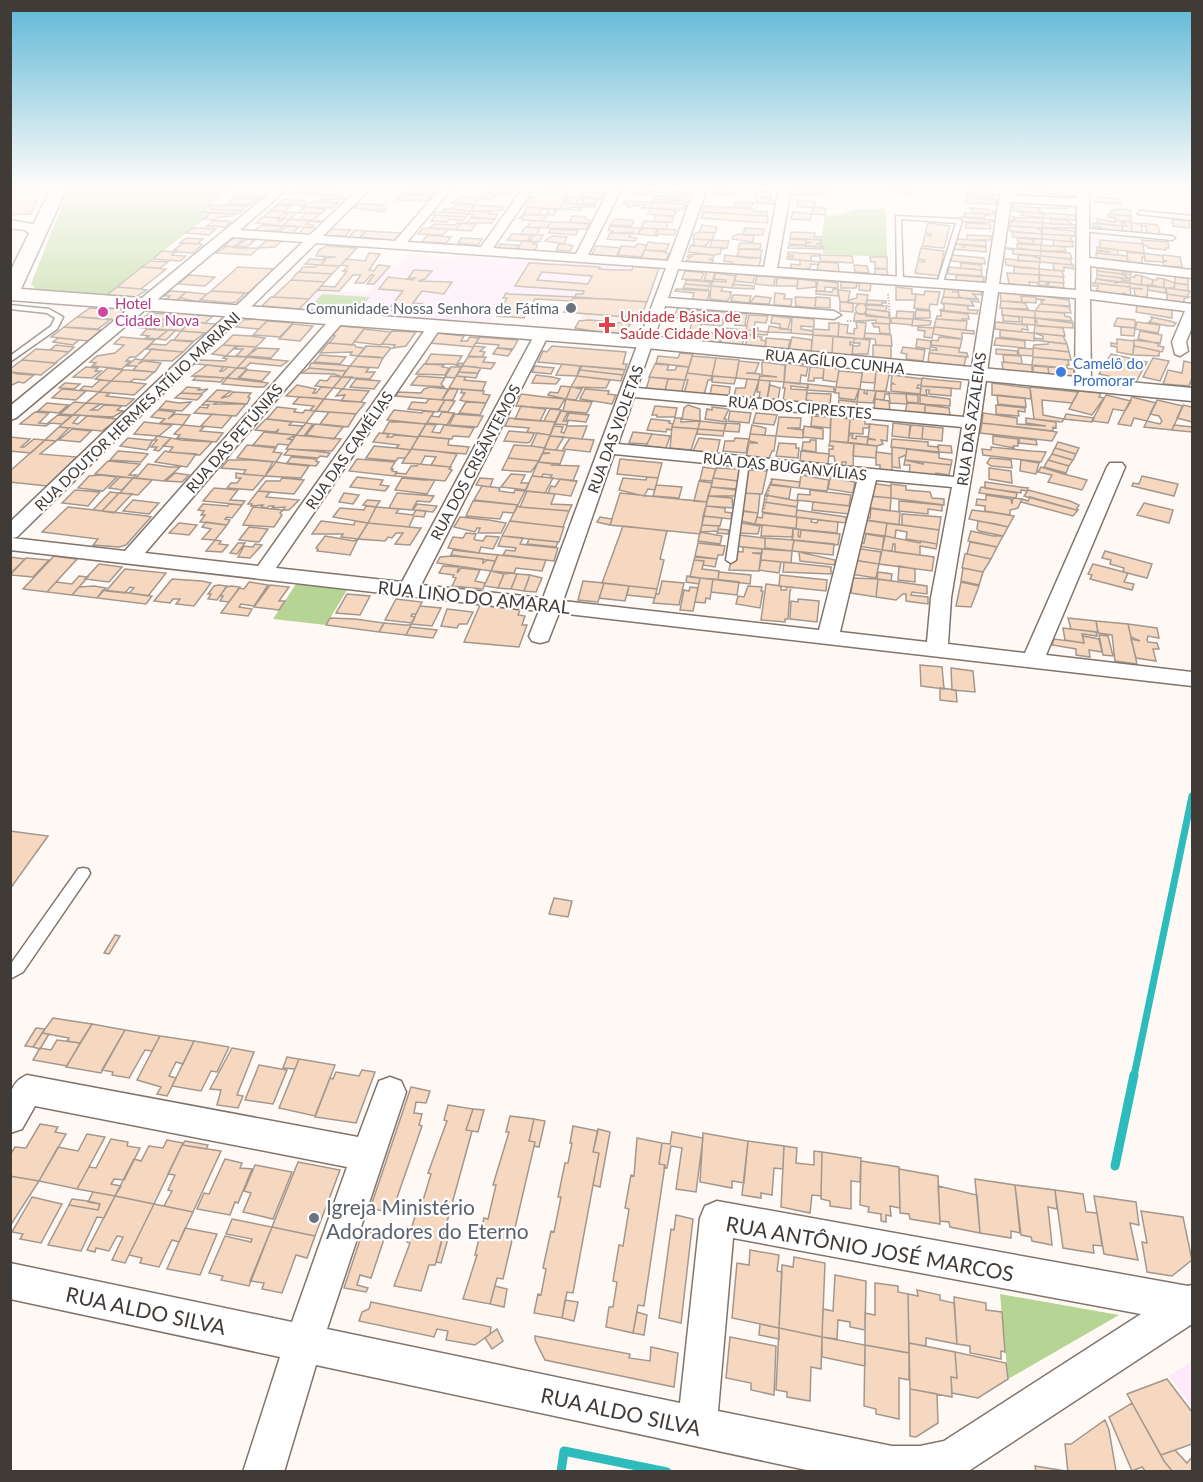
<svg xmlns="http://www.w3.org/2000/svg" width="1203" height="1482" viewBox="0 0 1203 1482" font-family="Lato,sans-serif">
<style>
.education{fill:#fde9f9}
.medical{fill:#f8e9e3}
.green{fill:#b6d494}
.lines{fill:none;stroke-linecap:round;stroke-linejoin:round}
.stream-far1{stroke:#2ebbbc;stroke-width:7}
.stream{stroke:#2ebbbc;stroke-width:9}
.building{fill:#f6d8c1;stroke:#a4978d;stroke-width:1.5;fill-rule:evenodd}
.lane-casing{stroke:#81746b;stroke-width:3}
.street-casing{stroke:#81746b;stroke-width:3}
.secondary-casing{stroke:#81746b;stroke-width:3}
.path{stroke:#9e9894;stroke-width:2;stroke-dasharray:1.5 1.5;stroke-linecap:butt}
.lane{fill:#fff;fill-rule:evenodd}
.street{fill:#fff;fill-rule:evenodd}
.secondary{fill:#fff;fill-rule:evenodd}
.worship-dot{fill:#6b7280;stroke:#fff;stroke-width:2}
.hotel-dot{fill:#d1479c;stroke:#fff;stroke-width:2}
.health-dot{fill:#e0444e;stroke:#fff;stroke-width:2}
.shop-dot{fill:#3f7fe0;stroke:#fff;stroke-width:2}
.labels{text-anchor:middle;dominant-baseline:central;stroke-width:4.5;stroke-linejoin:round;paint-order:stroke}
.far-hotel-label{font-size:15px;fill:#b23c85;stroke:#fff;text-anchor:start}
.far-worship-label{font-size:15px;fill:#5b616d;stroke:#fff;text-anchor:end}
.far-health-label{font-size:15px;fill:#be3a42;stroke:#fff;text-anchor:start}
.far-street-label{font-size:15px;fill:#413b37;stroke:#fff}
.far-shop-label{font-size:15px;fill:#366cbe;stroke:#fff;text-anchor:start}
.street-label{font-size:18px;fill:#413b37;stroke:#fff}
.near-worship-label{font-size:21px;fill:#5b616d;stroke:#fff;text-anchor:start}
.near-street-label{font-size:21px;fill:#413b37;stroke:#fff}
</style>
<rect width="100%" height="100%" fill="#fff9f5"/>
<!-- education -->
<path class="education" d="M1093,232L1142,237L1144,253L1092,247Z
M409,252L436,257L450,258L462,255L659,268L647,302L506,293L488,324L386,316L375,312L365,315L298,310L318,290L367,293L390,266H397Z
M1192,1361V1407L1169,1376Z"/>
<!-- medical -->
<path class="medical" d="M584,313L640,318L634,335L573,332Z"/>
<!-- green -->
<path class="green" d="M69,188H232L201,212L212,213L106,296L44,292L35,288L31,284Z
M856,209H886L887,257L823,254L824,247H820L825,215L835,216Z
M322,294L370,297L359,311L310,307Z
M296,584L347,590L326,625L273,619Z
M1000,1294L1119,1315L1008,1379Z"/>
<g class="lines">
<!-- stream-far1 -->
<path class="stream-far1" d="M1134,1076L1192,796"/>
<!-- stream -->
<path class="stream" d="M1115,1166L1134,1075
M561,1472L564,1451L667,1472"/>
</g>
<!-- building -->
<path class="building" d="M10,188H42L31,214L10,215Z
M407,188H410L439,190L433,194H402Z
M488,188H496L493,191H497L499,188L522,189L515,190L513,194L485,193Z
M542,188H570L560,209L526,207L531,197H536Z
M793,188L816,189L815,195L792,194Z
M830,188L829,196L815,195L820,189Z
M886,188H910L915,193L886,192Z
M969,188L992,190L993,195L967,193Z
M1023,188L1046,189L1045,193L1024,191Z
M294,189L317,190L324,189L316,194L292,193Z
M324,189L332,190L330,191L342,192L338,195H317L322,194Z
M713,189H721L733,190L732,195L711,194Z
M637,190L649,191H658L655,196L635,194Z
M669,191L679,192L688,193L686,198L671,197L672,194H668Z
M755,191L772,192L771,198L754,197Z
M583,192L604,193L601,199L580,197Z
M485,193H498L493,199H480Z
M967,193L993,195H998L994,196L995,199L974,195V198L966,197Z
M1045,193L1076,196L1070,197L1076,200L1045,198Z
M402,194H408L432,196L427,201L396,200Z
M236,195L262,196L258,199L232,198Z
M323,195L333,196L348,197L345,199H332L325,201L327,199H321Z
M655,196L685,198L684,201L654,199Z
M461,197L475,198H480L475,205L452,203Z
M567,197H580L598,198L595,204L582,203L583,200L580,199L575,204L563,203Z
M757,197L771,198L770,200L775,201L774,204L757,203Z
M966,197L996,200L997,204L965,203Z
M1098,197L1118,199L1121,204L1095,202Z
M233,198L257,199L250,205L229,204Z
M284,199L305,201L304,204H307L304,207L300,206L301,204L277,205Z
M654,199L684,201L687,202L685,204L652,202Z
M798,200L816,202L814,208L797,206Z
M625,201L645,202H652L650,208H642L645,205H641L627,207V204H623Z
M310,202H339L333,208L304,207Z
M652,202L683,204L686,206L684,210L650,208Z
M736,202H739L754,203L749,208H734Z
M458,203L475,205L470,211L451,209Z
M563,203L575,204L596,205L595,207H571H582L580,210L560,209Z
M1044,203L1066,204L1067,209L1044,208Z
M359,204L385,205L379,209H387L384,212L354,208Z
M210,205H220L247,206L243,210L210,209L242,211L238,214L201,212Z
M277,205L288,206H291L283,212L270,211Z
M474,205L504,207L501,211H470Z
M704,206L754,209V211L768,212L767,216L702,212Z
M1013,206L1041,208L1038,210L1042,213L1013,211Z
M306,207L326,209L322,213H297Z
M527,207L560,209L556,210L554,215L546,214L549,210L542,209L538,215L523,214Z
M813,207L826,208L825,215L812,214Z
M650,208L670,210L676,212L674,216L654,215L647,214Z
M969,208L985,209L995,211V214L974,213Z
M444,209H451L470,211L468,214L442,212Z
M1122,209L1130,210L1131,216L1111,214V210Z
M270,211L290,212L297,213L290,219H282L287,214H283L278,218L263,217Z
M470,211L490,212L488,214H498L495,219L471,217L473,215L468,214Z
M435,212H442L468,214L466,217L433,215Z
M704,212L767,216L768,221L767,223L701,218Z
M793,212L811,214L810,220L791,219Z
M1020,212L1044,213L1043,218L1021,215Z
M212,213L234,214L231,216H234L218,217L215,220L203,219Z
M306,213L320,214L313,220H299Z
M965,213L989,214L990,216L985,215V218L961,217L965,216Z
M1044,213L1074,215L1076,220L1043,218Z
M526,214L538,215H548L541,221L522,220L523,218H519Z
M1108,214L1131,216V222L1116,220V218L1108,217Z
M436,215L466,217L463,221L449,219L447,222L431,221Z
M656,215L674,217L672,222H653Z
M572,216L586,217L585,219L590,220L589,223L570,222Z
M1011,216L1019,218H1043V223L1011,221L1015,219Z
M263,217L280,218L278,220H282L279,222L284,219H290L283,226L256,223Z
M961,217L993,220V222H960Z
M472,218L495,219L492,223H465Z
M290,219L299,220L324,221L322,223L310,221L306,224L314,225L312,228L284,225Z
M615,219L633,220L634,222L631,226L610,225Z
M1050,219L1066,220L1073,225L1051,224Z
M1097,219L1115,222V220L1122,221V226L1097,223Z
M1172,219L1189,221L1190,228L1173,226Z
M213,221H228L231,222L225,227L207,226Z
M531,221H544L551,222L547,228L527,227Z
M644,221L662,222L668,223L666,229L641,228Z
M1011,221L1043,223L1042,228L1010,226Z
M1122,221L1131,222L1132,233L1123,232L1122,225L1127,226Z
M551,222H560L589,224L586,229L547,228Z
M457,223H461L456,230L430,228L434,224L455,225Z
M461,223L475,224H476L471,231L456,230Z
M928,223L950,226L944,248L922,246L925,235L931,236V234L925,233Z
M966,223L990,224L991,229L966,228Z
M1043,223L1075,225L1076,228H1042Z
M1093,223L1122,226L1123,232L1101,229L1100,227L1093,226Z
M1131,223L1141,224L1143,234L1132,233Z
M1141,223L1158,225L1160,235L1147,234L1146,226H1142Z
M262,225L276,226H283L277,231H254Z
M702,225L717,227L715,233L699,232Z
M287,226L299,227L291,234L281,233L282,232L280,231Z
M610,226L635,228H641L638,234H632L633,232L616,233L608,230Z
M1010,226L1042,228L1038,229L1042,231V234L1010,231Z
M305,227L317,228L310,235L298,234Z
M525,227H527L540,228L536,235L521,234Z
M193,228H200L216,229L209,235L186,233Z
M423,228L438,229H448L443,235L418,234Z
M645,228L657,229L655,234L657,236L638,234L640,230Z
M745,228L764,229L763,235H743Z
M1042,228L1075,231V236L1042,234Z
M332,229L351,230L345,236H324Z
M551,229L565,230H578L576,235L549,233Z
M658,229H666L676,230L674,235L657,234Z
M355,230L366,231L359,238H348Z
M366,231L401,233L394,241L361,237Z
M700,232L715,233L712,240L693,239L694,234Z
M791,232L815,233L814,237H821V240L790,238Z
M1012,232L1042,234V239L1013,237Z
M610,233L631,234L629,237L637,238L635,241L607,239Z
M512,234L531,235L528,240H531L534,235H543L539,242L507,240Z
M739,234L754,235L753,242L732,239L733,236Z
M1042,234L1073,236L1070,240L1075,242L1042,239Z
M427,235L451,237L446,243L422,242Z
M967,235L991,236L990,240H967Z
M552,236L567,237L564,244L545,241Z
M186,238L203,239L197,244L180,243Z
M234,238H244L235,247L224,246Z
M249,238L254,239L252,241H254L247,247L235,246Z
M461,238H462L482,239L478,245L458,243Z
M1017,238L1032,239L1034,243V239H1042L1041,245L1022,243L1018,242Z
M694,239L710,240L706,246H693Z
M790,239L806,240L805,245L789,244Z
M806,239L821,240V243L816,244H821L820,247L805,246L806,243H811L806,242Z
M956,239L986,241V246L955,244Z
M267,240L282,241L275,247L258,248Z
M712,240L729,241L727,248L710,247Z
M1053,240L1072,242L1073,247L1054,246Z
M1100,240L1143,244L1144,253L1100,248Z
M1142,240L1168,242L1169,248H1166V250L1148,248L1147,246L1143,245Z
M522,241L535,242L533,244H537V247L534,251L518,249Z
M648,242L656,243L669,244L666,251L645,250Z
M183,243L201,244L202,245L193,253L175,252L177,250H174Z
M740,243H750L761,244L760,249H738Z
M500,244L514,245H518L515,250L497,249Z
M559,244H567L573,246L570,251L556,250Z
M638,244L647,245L641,257L617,255L621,246L635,247Z
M955,244L964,245L963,248L965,245L986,247V252L953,249Z
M1017,244L1041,245V251L1017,248Z
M691,245L706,247L727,248L721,249L720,254L714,255L688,252Z
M789,245L811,246L824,247V249L788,248Z
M1041,245L1065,247L1066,251H1046L1041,250Z
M227,246L237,248H259L251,255L215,253Z
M326,246L357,248L340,266L321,265L326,259L324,258L336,257L316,256L319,250Z
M596,246H599L621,248L617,257L592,255Z
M1097,247L1118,250V253L1117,255L1097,253V251L1111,252L1097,250Z
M921,248L944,251L939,276L915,273L918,261L924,262L925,260L918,259Z
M1006,248L1041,251L1040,256L1013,254V250Z
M740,249L762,250L760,258L737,256Z
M645,250L664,252L669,254L666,260L641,258Z
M162,251L175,252L172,255L186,256L180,261L153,259Z
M1041,251L1070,253L1072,259L1040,256Z
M788,252L798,253L820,254L819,256H811V261L787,259V257H793V255H788Z
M1127,252L1144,254L1145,258L1142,257V264L1128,262Z
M369,253L380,254L369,270L374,271L378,265L390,266L374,284H367L374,275H371L364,283H355L361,275H353L339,291L318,290L321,286L335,287L347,271H343L348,266L341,265L346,259L365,261Z
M1096,253L1127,256L1128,263L1096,259Z
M1144,253L1163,256V262L1145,261Z
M700,254L714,255L713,259H708L713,260L712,263L686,261L691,257H687L688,255Z
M725,255L747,258H761L759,267L731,264L732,262L724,261Z
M820,255L852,256L853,263L820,261Z
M952,255L984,258L985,264L951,261Z
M1018,255L1033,256L1040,259V262L1018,261Z
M1163,255L1180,257L1182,267L1164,266L1163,262L1167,261L1163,260Z
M1040,256L1070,259L1072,265L1040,262Z
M870,257H887V269L875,268V262H871Z
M310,259L325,260L321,265L305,264Z
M1005,259L1040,262L1039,269L1006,265Z
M800,260L819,262L818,265L811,264L810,268L804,270L791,269V264L800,265Z
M150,261L168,262L160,268L142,267Z
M819,262L838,263L839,273L817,270Z
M529,263L600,267L599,269L613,270H632L633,266L659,268L647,302L575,297L576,294H583L584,291L515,286ZM542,272L592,276L588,284L537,280Z
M961,263L981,265L982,270L961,268Z
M1053,263L1073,265L1074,269L1064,267V271L1054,270Z
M317,265H321L340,266L332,274L299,272L303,267H315Z
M854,265L867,266L869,273L855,272Z
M142,267L166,269L141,289L117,287Z
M238,267L274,269L249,293L211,291Z
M949,267L981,270L982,276L948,274Z
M1014,267L1039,269V275L1014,273Z
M1097,267L1122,270V272H1131V275L1097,271Z
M875,269H887L888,277L875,276Z
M1039,269L1062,271L1064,277L1039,275Z
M414,270L432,271L425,279L418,281L452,282L444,294L422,291L413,303L423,304L421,311L388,310L403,291L379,289L388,277L413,280L415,278H408Z
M685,271L698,272L704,273L701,280L682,279Z
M707,271L716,272L713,281L704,280Z
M1097,271L1122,274L1130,279L1097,275Z
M298,272L316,273L332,274L325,282L291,280Z
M715,273L736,276L732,288L711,286L713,281L726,282V280L713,279Z
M1007,273L1039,275V283L1029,282L1030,286L1009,284Z
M736,274L755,275L753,283L734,281Z
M189,275L215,277L205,286L178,284Z
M956,275L984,277L983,284L956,281Z
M1040,275L1063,277L1064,283L1039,281Z
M1097,275L1122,278V280L1130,281V283L1097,279Z
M1135,275L1142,276L1141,285L1130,283V277H1135Z
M757,276L775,277L774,286L755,284Z
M1142,276L1153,280L1152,285H1141Z
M1175,276L1188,278V285L1175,283Z
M777,278L798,279L797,286H776Z
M1157,278L1164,279V288L1152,285L1153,280H1157Z
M798,279L816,281V287L797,289Z
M1096,279L1115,282L1116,284V282L1130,283V287L1095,283Z
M1164,279L1175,283L1174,288H1164Z
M291,280L325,282L309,299L273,297Z
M686,280L711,282L709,286L685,284Z
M818,280L838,283V288L825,287V291H816Z
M1039,281L1063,283L1064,288L1047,286L1049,283H1046V286L1038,285Z
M841,282L857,283L856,288H841Z
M859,282L871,283L870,291L859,290Z
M1093,283L1130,287L1131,296L1123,293L1121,295L1101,292L1097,290L1098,286H1093Z
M1130,283L1148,286L1147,299L1135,296L1134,288L1143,289L1130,288Z
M1175,283L1188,285V291L1174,289Z
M685,284L709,286L708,290L683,288Z
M733,284L754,286V289L732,288Z
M711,286L723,287L721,291L731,292L730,298L727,301L710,299Z
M1148,286L1166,288V293L1148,290Z
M117,287L141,289L147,290L136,297L107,295Z
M896,287L912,289V294H916L915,300H896Z
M945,288L954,289L953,292H958L959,298L943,297Z
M1166,288L1190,291L1187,297L1167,294Z
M676,289L710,291L707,301L692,300L694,293L675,291Z
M833,289H838V296L816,294V291L832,292Z
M958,289L980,291L981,292V295L973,294L978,299H967L959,297Z
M838,290L850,291L848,302H840Z
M170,291L186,292L176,301L159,300L167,299L170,296H164Z
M211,291L243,293H245L236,302L231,303L200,300Z
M925,291L940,292L937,305L930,304L929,310L914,308L916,294L924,295Z
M186,292L207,294L198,302L180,298Z
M1000,292L1021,294L1022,302L1001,301Z
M506,293L510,294L574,297L571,301L535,299L524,318L497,316L507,298H503Z
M775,293L785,294L784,299H792L791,306L774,305Z
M857,294L868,295L866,304L849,303V300L857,298Z
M1167,294L1189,297L1184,299V303L1167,301Z
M733,295H737L751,296L749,303L731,301Z
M1036,295L1069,300L1070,307L1042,304L1041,301L1045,300L1036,299Z
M755,296L771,298L769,304L750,303Z
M1021,296L1036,297V303L1022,302Z
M271,297H273L309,299L299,309L262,306Z
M795,297L816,298L815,308L796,306Z
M816,297L830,298V308L815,307Z
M943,297L978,299L979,302L971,301L974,306L941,303Z
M573,298L608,299L647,302L640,318L564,312Z
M867,300L886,301V303H882V305L866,304Z
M1001,301L1025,303L1028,309L1000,308Z
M840,302L853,303V312L840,311Z
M941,303L968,306V310H978L977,314L939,310L944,309V305Z
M855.5 309a5.5 5.5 0 1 1 11 0a5.5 5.5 0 1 1-11 0Z
M1040,304L1069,306L1071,313L1035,311Z
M1137,304L1172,309V318L1136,312Z
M866,305L887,306L886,311L866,309Z
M103,307L127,309L114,320L77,317L90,308L100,309Z
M678,308L682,309L706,311L703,320L667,317L668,315L674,316Z
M1002,308L1035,311V318L1002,315Z
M866,309L889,312V318L866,316Z
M916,310L930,311V318H915Z
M706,311L725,312L723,320L704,318Z
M897,311L914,312L913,319L896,318Z
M941,311L968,314L969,319H962V321L936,319L937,316H941Z
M1035,311L1064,313L1065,316L1070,317L1072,321L1035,318Z
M173,312L199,314L181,331L154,329L157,326H166L168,325L160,323Z
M729,312L747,314L745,324L746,326L735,325L736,322L727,321Z
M149,313L170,314L159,322H162L154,329L132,327Z
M855,313L890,318V324L876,323V320L854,321Z
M199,315L213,316L205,323L191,322Z
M749,315L768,316L766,323L755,322L754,328H758V331L746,330Z
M1003,315L1019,317L1020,322L1003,321Z
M772,316L791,318L788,329H780V324L771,323Z
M77,317L96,318L111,319L98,329L64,327Z
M792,317L814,319V327L801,326V329L813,331V335L791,333Z
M1022,317L1035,318V325L1022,324Z
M1151,317L1170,321L1176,323L1174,326H1168L1149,322L1152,319Z
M891,318L913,319L912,325L891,323Z
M1035,318L1073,323V328L1038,326L1035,324V321L1037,322Z
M1117,318L1135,320V328L1114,326Z
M255,319L268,320L259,329L236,327L243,320Z
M693,319L703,320L696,341L663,338L666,331L689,332Z
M703,319L724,321L722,326L702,324Z
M913,319L931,321L930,325L912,326Z
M936,319L967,321L966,330L934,327Z
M589,320L613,322L630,324L625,334H598L599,332L575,328L579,321Z
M267,321L293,323L280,337L253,335Z
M190,322H191L216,324L207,333L181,331Z
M856,322L866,323L864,339L838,337L839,324L848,325L847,333L854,334V329L857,328Z
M995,322L1027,325L1028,330L1022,329V332L995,329Z
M1137,322L1160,325L1158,333L1135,329Z
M829,323H839L838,337L813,335V329L829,330Z
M872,323L889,324L890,334L880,333L879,327H874Z
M293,324L313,326L300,341L279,339Z
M1035,325L1063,328L1065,336L1034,333Z
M339,326L365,328L352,345L329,343L335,336L331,335Z
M769,326L791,330V333L768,332Z
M64,327L86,329L101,330L88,341L51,337Z
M918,327L934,328L932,338L924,337L925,331L918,330Z
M934,327L974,331V334L962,333V339L933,334Z
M1121,327L1135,328L1134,336L1121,335Z
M724,328L746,330L742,346L721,344Z
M147,329L159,330H168L157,339L146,338L149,336L141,335Z
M364,329L391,332L381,345L354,342Z
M168,330H176L166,340L157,339Z
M746,330L758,331L768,332L767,335L745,334Z
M1000,330L1034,333V341L1000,337Z
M181,331L205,333L194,341L174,340Z
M392,331L416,332L406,346L393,348L395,345L382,344Z
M703,331L722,335L719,344L698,342Z
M1140,331L1162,335L1160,344L1138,339Z
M437,333L464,336L461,341H467L470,337L479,338L473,347L430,343Z
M865,333L891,335L892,346L876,345L875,339L864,338Z
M1034,333L1063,336L1067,344L1034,340V338L1043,339V336Z
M233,335L251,336L265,338L256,347L223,345Z
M748,335L762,337L761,340L766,341L765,348L745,347Z
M813,335L833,336L832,354L811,352Z
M833,336L854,338V343L850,342V345H853L852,356L832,354Z
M121,337L155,340L136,357H130L126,361H130L122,369L92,366L96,363L90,362L97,356L115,353L124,345L114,344Z
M479,337L518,340L513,349L498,348L499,345L476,343Z
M792,337L812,340L811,353L789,351Z
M939,337L962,339L960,348L931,345L932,340L938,341Z
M58,338L79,340L73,345L53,342Z
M766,338L790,340L788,351L765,348Z
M854,338L870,340L868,354H852L853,346H859L860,343H854Z
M996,338L1025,341V348L994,345Z
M917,339L931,341L930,349L916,347Z
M1117,339L1134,341L1133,355L1117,352V347L1111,346V343L1117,344Z
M171,340L193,342L183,352L146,349L152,344L166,345Z
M1134,340L1159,343L1158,346L1164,347L1162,352L1134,346Z
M1048,342L1067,344L1069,352L1033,348L1034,345L1048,344Z
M328,343L355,345L356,347L365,348L358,356L350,355L352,352L320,353Z
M56,345L74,347L69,352L50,350Z
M223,345L236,346L226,356L212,354Z
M873,345L891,346V360L873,358Z
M931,345L959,348V352L967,353L968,357L929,353L930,350H937L936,348L931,347Z
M238,346L256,347L247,357L236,356L243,349H235Z
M366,346L388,347L391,348L383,358L358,356Z
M474,346L485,347L480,351L485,352L482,357L468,356Z
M552,346L626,352L623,364H627L625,370L538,362L543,351L547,352Z
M1134,346L1159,351V356L1133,355Z
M903,347L925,350L923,361L906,359L907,354L901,353Z
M258,348L279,349L271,358L247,356Z
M497,348L511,350H512L508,356L493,354Z
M1018,348L1033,349V356L1019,355Z
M1033,348L1069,352L1071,360L1033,357Z
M36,349L50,350L69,352L55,363L22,360Z
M152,349L161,350L183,352L172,361L142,360Z
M996,349L1017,351L1018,355L996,354Z
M680,353L693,354L689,367L656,363L658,356L678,358Z
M929,353L966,357L964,366L928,362Z
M431,354L462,356L457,364L464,363L462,367L453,364H425Z
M1111,354L1147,362L1136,382L1099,374Z
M320,355L346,357L340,364L314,362Z
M1003,355L1021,356L1022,364L1004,362Z
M226,356L247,357L237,368L196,364L200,360L225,361L227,359L223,358Z
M358,356L378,357L383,358L378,368L350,366Z
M692,356L716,358L712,376L687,373Z
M247,357L288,361L281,366L250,363L245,368H237Z
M468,357H486L483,362L495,363L491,369L462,366Z
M1033,357L1068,360L1069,365H1067V368L1032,365Z
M716,358L739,360L736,378L712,376Z
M1153,358L1169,361L1160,381L1143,377Z
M135,359L143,360L138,364L143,361L161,363L155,372L133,370L137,366H127Z
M22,360L55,363H56L41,375L10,372V369Z
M739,361L759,363L755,373H746L760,374L759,380L736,378Z
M1184,361L1192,363V378L1189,386L1163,384L1168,370L1182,373Z
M762,362L785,365L784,382L759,380L760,376L777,377L762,375Z
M1002,362L1032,365V373L1003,370Z
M311,363L341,365L350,366L346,371L309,368Z
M786,363L808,367L806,376L801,375L800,384L784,382Z
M424,364L444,365L442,367L449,368L445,375L416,374Z
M562,364L580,366L577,376L556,375Z
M655,364L669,365L667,370H675L677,366L689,367L685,380L649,377Z
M207,365L224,367L220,371H223L228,367L237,368L226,378L192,376Z
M350,366L369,368L366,372H375L370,379L342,377Z
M462,366L475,367L481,368L478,373L459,372Z
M535,366L554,368L551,374L532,372Z
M582,366L621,369L625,370L623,375L580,370Z
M1033,366L1048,367L1049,375L1033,373Z
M86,367L98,368L95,371H101L92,378L73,377Z
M451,367H461L455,378L445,377Z
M810,367L824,368L823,378H814V381H808Z
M824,367L839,369L837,382L823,380Z
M1048,367L1074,369V376L1049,375Z
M108,368L123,370L111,381L95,379Z
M237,368L247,369L237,379L227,378Z
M309,368L330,370L346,371L342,377L334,374L302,373Z
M863,369L876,370L875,383L861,382Z
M123,370H128L154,372L145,380L134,379L130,382L111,381Z
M247,370L270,372L262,381L239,378Z
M580,370L623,375L621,381L577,376Z
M876,370L892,372V376L889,375L886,391H874Z
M839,371L862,373L860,389L836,387Z
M10,372L18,374L34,375L24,383L18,382L10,386Z
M459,372L472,373H478L476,378L456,376Z
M687,373L712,376L711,380H708L704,395L684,393L688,380H685Z
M536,375L552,377L560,379L556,384L532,383Z
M892,375L922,379L921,385H918L917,388H921L920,394L891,391V384H894L891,382Z
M197,376L213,377L224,378L221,382L193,380Z
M331,376L342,377L333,388L315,386L320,380L327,381Z
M418,376L445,378L441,384L444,387L411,385Z
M456,376L466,377L464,380L486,382L482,391L449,388Z
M577,376L610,380L606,388L571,387Z
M713,376L736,378L734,384L712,382Z
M342,377H352L343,389L333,388Z
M650,377L668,379L665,391L646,389Z
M227,378L261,382L268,383L264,387H256L222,384Z
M922,378L938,380L961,382L960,389L921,386Z
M356,379L380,381L374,389L350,387Z
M668,379L685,380L681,394L667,393L665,390Z
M747,379L759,380L753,398L734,396L736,388H745Z
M100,380L111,381L99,392L80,390L84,386L92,387Z
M759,380L770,381L767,399L759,398L760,392H757Z
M111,381L130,382L146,384L134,395L99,392Z
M784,382L808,384V388L791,386V389L807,390L806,403L783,401L785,388H783Z
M65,383H66L80,384L74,389L59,388Z
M992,383L1030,388L1031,399L992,395Z
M808,384L834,387V392L807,390Z
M297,385L316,389L313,393H316L321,387L333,388L324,399L286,396Z
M712,385L730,387L729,396L710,394Z
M770,385L780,388L778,400L767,399Z
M561,386L571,387L566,399L548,395L550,392L558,393Z
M921,386L951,388V396L929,394V390H926L927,395H920Z
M187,387L200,388L198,390H200L208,389L201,394L181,393Z
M430,387L449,389L442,400L396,396L398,392L421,393L424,389Z
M571,387L582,389L576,400L566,399Z
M836,387L859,389L855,400L839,398V393H835Z
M1030,387L1078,392L1072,403L1042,400L1043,415L1064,419L1062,422L1034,419Z
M62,389L86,391L76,400L52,398Z
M342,389L369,391L361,402L341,401L345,395L336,396Z
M448,389H458L453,400H442Z
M462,389L484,391L483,394L490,395L486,403L463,401L460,400L465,393H461Z
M585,389L609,391L608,394L616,395L612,404L580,399Z
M859,389L865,390L864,393L867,394V390L876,391L873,403L857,402Z
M217,390L231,391L221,398L229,396L233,392L251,393L248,397L250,398L247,404L206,401Z
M876,391L889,392V394H885L884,400L875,399Z
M1079,391L1101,393L1099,397L1104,398L1092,415L1069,409Z
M99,392L110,393L106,396L134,399L126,406L86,403Z
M181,393L201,394L202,395L197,400L175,398Z
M807,393L831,394L830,405L812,404V401L806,400Z
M889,393L906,394L907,404L890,403Z
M521,394L545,397L565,399L559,409L516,406Z
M906,394L918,395V403L907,402Z
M920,395L950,399V406L920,404Z
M997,395L1025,398L1026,407L998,404Z
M1106,395L1131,401L1125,411L1113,409L1108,423L1092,421Z
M299,397L316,398L324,399L315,411L310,410L314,406L293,404Z
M1132,397L1156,403L1147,421L1134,418L1131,426L1118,424Z
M324,399L361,402L365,403L356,414L315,411Z
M429,399L445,400L438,412L408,409L412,402L426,403Z
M566,399L571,400L592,402L587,413L563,411Z
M875,399L889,401L890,412L874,410Z
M445,400L455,401L448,412L438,411Z
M839,400L857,402V409L838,407Z
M1157,400L1183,406L1172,430L1144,427L1147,421L1160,424L1162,421L1159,416L1150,414Z
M166,401L179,403L191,402L182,411L159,409Z
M206,401L217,402L214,404H246L236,416L194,413L200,407L207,408L209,405H202Z
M74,402L86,403L73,415L60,414Z
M466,402L486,403L480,415L459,413Z
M47,403L68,405L59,413L38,411Z
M86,403L101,404L91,410H98L104,405L122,406L117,410L123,411L113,417L73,415Z
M907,403L925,404V416L905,414Z
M688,405L700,409V421L682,419L684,408Z
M925,405L949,408L950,415L925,413Z
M996,405L1025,408V412L1018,411L1019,416L996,414Z
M1183,405L1192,407V422L1177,418Z
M521,406L545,409H546L540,421L515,419Z
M655,406L677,408L675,417H657V415H652Z
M277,407L296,409L294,412L303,413L305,410L315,411L306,423L267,419Z
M712,407L729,409L724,419H726V422L705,419L707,409L712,410Z
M550,409L561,410L555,422L544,421Z
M158,410L175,412L168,419L175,414L190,415L183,425L160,423L165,419L151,417Z
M394,410L422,413L423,411L434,412L426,424L387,420Z
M561,411L568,412L563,421H568L567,425L555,424Z
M730,411L751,413L749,423L728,421Z
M35,412L49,413L39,423L49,424L46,426L20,424Z
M329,412L356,414L348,427L320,424Z
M442,412L454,413L447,425L427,423L431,416L439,417Z
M569,413L589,415L586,422L566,420Z
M756,413L777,415L774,425L753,423Z
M983,413L1017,418V424L1046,426L1026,423V418L1056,422V428L1053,427V431L982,423Z
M212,414L232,416L222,428L201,426Z
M455,414L483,416L477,427L449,425Z
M1066,414L1094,418L1092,422L1064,419Z
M58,415L71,416L62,424L48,423Z
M73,415H80L73,423L78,424L87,416L118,419L102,431L59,427Z
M812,416L831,417L830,428L811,426Z
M779,417L801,418L800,428H787L803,430V438L776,436Z
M831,417L850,419L848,443L830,441Z
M509,418L533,420L555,422L550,435L527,432L529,428L505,426Z
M675,418H681V422L700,421L698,429L672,427Z
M266,419L292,422L289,425L303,426L296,435L276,433L279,429L275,432L255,430Z
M651,419L670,421L669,423L673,424L671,430L667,429L666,432L647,430Z
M850,419L865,420V424H869V428H863V434L849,433Z
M700,421L726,424L724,431L698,429Z
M144,422L172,425L159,436L134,434Z
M389,422H401L426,424L418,437L383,433Z
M306,423L313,424L304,436L296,435Z
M726,423L740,424L739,432L724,431Z
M893,423L910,425L909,438L892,436Z
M982,423L1050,431L1057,432L1052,441L980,433Z
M315,424L324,425L343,427L334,439L306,435Z
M426,424L436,425L432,432L440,433L444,425L474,428L469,437L453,436L452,439L419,436Z
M870,424L888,426L887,441L881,440L883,444L877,446L867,445L868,439L876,440L868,438Z
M183,425L204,427L200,431L223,433L216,442L177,438L180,435L174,434Z
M752,425L766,428L765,435L750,434Z
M911,425L923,426L922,439L909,438Z
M1174,425L1192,427V432L1172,430Z
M554,426L563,427L561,432L564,433L567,426H587L582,439L550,436Z
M804,426L823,429V439L803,437Z
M923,426L943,428L942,441L922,439Z
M59,427L69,428L56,441L45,440Z
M672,427L698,429L691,450L670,448Z
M72,429L91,431L80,442L59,440Z
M698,429L724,431L723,436L697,434Z
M509,431L533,433L534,434L530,442L527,443L504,441Z
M264,432L282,434L296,435L288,439L293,440L289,445L278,444L276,447L253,445Z
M633,432L652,434L647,444L629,443Z
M379,433L389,434L387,437H392L394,435L418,437L411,450L396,448L399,445L373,442Z
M537,433L550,435L545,448L531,446Z
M652,434L670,436L666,448L646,446Z
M750,434L776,436L774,451H772L769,458L752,456V459H746L749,443H758L749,441Z
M296,435L304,436L341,439L332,451L286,449Z
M849,435H853L852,438L856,439V436L868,437L867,445L848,443Z
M157,436L171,438L159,451L154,450L157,447H151L157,440H154Z
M419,436L449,439L448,445L469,447L466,454L411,449Z
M550,436L564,437L556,450L544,449Z
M993,436L1018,439V446H1013L1014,448L993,444Z
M10,437L30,439L21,447H24L34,439L45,440L31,453L10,451Z
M128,438L148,440H153L147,450L120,446Z
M171,438L181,440L212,442L200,455L169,452L173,447L163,446Z
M570,438L594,440L590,452L563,449Z
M699,438L720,440L717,453L693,451Z
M735,438L749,439L746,453L723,451L725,441H734Z
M1019,438L1036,440L1037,445L1019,443Z
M892,439L928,442V446L938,447L939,452L891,447Z
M45,440L56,441L40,454L77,457L47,486L10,482V471Z
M810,440H816V452L802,450L803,442H810Z
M830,441L854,443L853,467L845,466L846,462H842V468L836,467L834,456H829V449H833V446H829Z
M1058,442L1079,448L1076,454L1055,448Z
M779,443L796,444V448H799L798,458L776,456Z
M854,443L877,446L876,458L853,456Z
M247,445L276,448L273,452L282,453L276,462L237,458Z
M514,445L531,446L545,448L539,461L508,458Z
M938,445L951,446L952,453L939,452Z
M374,446L396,448L411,450L405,458H398L396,461L366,458Z
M892,447L907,449L906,455L899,458L900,468L892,467Z
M991,447L1031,451L1046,452L1041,462L983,455L982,449L991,450Z
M1055,448L1076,454L1073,460L1052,454Z
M289,449L314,451L330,453L327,457L320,456L318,458L284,455Z
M411,449L434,451L457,454L450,467L431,465L436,457L425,456L421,464L402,463Z
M544,449L565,451L560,464L538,462L542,454L550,453H543Z
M907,449L939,453V458L952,460L951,465L905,460Z
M118,451L142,453L148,454L141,462L110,460Z
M165,451L169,452L196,454L187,467L155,462Z
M801,451L829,454L828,464L800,461Z
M876,452L892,454V473L880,472V465H876Z
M1052,454L1073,460L1069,466L1048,460Z
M291,457L317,459L316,461L319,462L316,466L287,463Z
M508,458L539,461L531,472L502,470Z
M990,458L1011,460L1012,468L991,466L987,463Z
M357,459L395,462L391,469H393L392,471L397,472L394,476L349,471Z
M620,459L662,463L658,478L647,477L617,474Z
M228,460H251L273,462L265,476L243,474L246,470L221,468Z
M905,460L923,464V462L951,465L949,475L936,473V477L909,475L910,465H904Z
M1021,460L1039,463L1036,474L1020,471Z
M1048,460L1069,466L1066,473L1044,467Z
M108,461L140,464L129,475H136L133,478L95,474Z
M276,462L289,464L309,466L301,478L265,476Z
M538,462L553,464L552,465L579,466L573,481L550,478L552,475L543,474L542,477L532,476Z
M148,464L170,467H180L164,481L136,478Z
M418,464L451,467L449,469L452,470L445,481L394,476L396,473L406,474L411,466H417Z
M703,467L716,469L712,481L700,480Z
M1041,467L1060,473L1087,480L1082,490L1048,482L1052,475L1038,472Z
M716,468L739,469L738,481L713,478Z
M989,468L1011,471L1012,483L989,479Z
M745,470L767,471L762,494L742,493Z
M175,473L189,475L182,482L166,481Z
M236,473L243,474L265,476L253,490L227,488L231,483H237L241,478H236Z
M511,474L525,475L521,483H529L526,490L501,487Z
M101,475L117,477L103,491L78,488L89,476Z
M801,475L829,480L827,491L799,488Z
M532,476L553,478L545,493L525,491Z
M1142,476L1178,484L1174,496L1132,486L1133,483L1139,484Z
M120,477L133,478L122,490L109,488Z
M357,477L383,480L380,485L389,486L385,491L350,487Z
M647,477L658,478L655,490L648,489L644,496L619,490L623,478L646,480Z
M133,478L152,480L138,495L120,493Z
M282,478L304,480L294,494L258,491L266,481H280Z
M402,478L424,480H435L427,494L395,490Z
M480,478L493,479L490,487L476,485Z
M713,478L738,481L737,489L711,487Z
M830,478L855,482L853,493L828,489Z
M560,479L577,481L571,496L548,493L551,486L555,487Z
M772,479L800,482L799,488L771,485Z
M699,481L712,483L707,502L694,501Z
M985,482L1019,487L1028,488L1027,491L1021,490V493L985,488Z
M870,483L891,486V498L868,496Z
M770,484L791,487L789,499L765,495Z
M891,484L906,486V490L930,492L932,498L944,499V505L891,498Z
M656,485L682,487L679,498L653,496Z
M482,486L500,488L499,491L514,493L515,490L525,491L518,505L474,500Z
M711,487L737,490V496H708Z
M981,487L1017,493L1016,498L979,493Z
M214,488L238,490L230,500L245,501L242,505L203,501Z
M75,490L100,492L88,506L62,503Z
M810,490L851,495L849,506L797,500L798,494L810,495Z
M1028,490L1070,501L1079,505L1076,510L1024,496Z
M258,491L270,492L266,497L299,500L289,510H283L285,507L272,508L274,506H269L267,508L261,507L263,505L251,506L252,504H248Z
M527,491L555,494L551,504L572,505L569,511L520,507Z
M110,492L119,493L102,511L93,510Z
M119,493L132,494L114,513L102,511Z
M344,493L359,495L353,504L339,502Z
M397,493L434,496L430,502L417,501L412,510L389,508Z
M620,493L707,502L700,534L610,525Z
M743,493L760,494L758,513L741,511Z
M765,495L798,501L797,507L764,502Z
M986,495L1011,499L1012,504L1013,498L1022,499L1018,508L1010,510V515L985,511V506L976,505L977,499L986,500Z
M708,496L732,498L733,508L706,506Z
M869,496L891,498L890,511L867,508Z
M1030,497L1076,510H1078L1073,516L1021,502L1022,499L1028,501Z
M133,500L159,503L149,514L123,511Z
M367,500L380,501L376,507L363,505Z
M473,501H478L518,505L514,513L503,512L500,519L466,516Z
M899,501L942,505V511L928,509V514L899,511Z
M764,502L797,507L796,517L762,512Z
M813,502L850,506L849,514L812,510Z
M1144,503L1173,510L1169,523L1137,515Z
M203,504L228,506L229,504L242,505L232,518L227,517L225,519L230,520L227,525L200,522L205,515H201L204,511L198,510Z
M417,504L437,506L433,512L413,510Z
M366,506L376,507L368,523L333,517L340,508L364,510Z
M517,506L520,507L569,511L563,527L510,521Z
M706,506L725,508V512L732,513L731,519L703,516Z
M68,507L147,516L151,517L126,545L119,547L93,545L98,539L42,532Z
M253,507L283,510L280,513L282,515L274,527L243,525Z
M376,507L399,509L396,513L413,515L416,510L426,511L424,517L414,516L409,527L368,523Z
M871,508L900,512L899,525L864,520V517L870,518Z
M797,510L846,517V523L796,517Z
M972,510L996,513L1014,516L1008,527L969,519Z
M744,511L758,513L755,524L741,521Z
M763,513L797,517L796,529L755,524L757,517L762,518Z
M902,514L941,517L939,530L902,525Z
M703,516L722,518L720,526L702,525Z
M460,517L489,520L506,523L501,533H478L480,528H477L475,532L454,527Z
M600,517L612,519L610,525L597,522Z
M797,517L812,519L811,522L817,523L818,520L838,522L837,533L796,529Z
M866,520L887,523L885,536L863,533Z
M321,521L354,525L355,521L368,523L358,539L341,537L343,534H312Z
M510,521L563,527H564L559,542L502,536Z
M978,521L996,524L1008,527L1003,536L979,531L977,529Z
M206,522L227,525L215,540L202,539L211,529L202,527Z
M179,523L197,525L189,535L169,533Z
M368,523L419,528H421L410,545L395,544L403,533H396L392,538L388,537L385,541L358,539Z
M741,523L760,526L758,534L738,533Z
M887,523L939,530L937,544L906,539L907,532L896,530L895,538L885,536Z
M702,525L719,526L718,529L729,530L728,534L717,533L718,531L700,532Z
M762,525L793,528V537L761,536Z
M623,526L667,531L660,559L664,560L657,589L602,583Z
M249,527L268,529L259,542L239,540Z
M793,528L799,529L798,536L800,537L801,530L840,534L838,545L792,540Z
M971,531L993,536H1003L997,547L968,541Z
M700,532L722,536L720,544L698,541Z
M466,533L476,534L474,539L476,540L483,541L486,536L499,537L493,549L481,547L479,553L448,548L453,537L463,538Z
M866,534L884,537L882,550L858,546L859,542L864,543Z
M739,535L765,538V549L734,546Z
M325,536L354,541L358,539L350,555L317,551L318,549L316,548Z
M502,536L523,538L520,544L558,548L554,561L503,555L506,550L515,551L516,548L498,546Z
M885,536L920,543L921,541L937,544L936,549L920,546V555L895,552V544H893L892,551L882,550Z
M765,538L794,540L792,551L765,548Z
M529,539L558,542L556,547L527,544Z
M215,540L221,541L219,544L228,545L222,552L206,551Z
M794,540L834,544L833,555L792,551Z
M970,542L997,547L991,559L967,554Z
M238,543H245L237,554L230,553Z
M698,543L725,546L723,555H718L717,559L695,556Z
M255,544L262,545L250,558L238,557L244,546L253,547Z
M743,547L762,549V553H752L761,554L759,571L729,570L733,551L743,552Z
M855,548L881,552L879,564L853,560Z
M762,549L792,551L791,563L761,560Z
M453,550L479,553L498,555L495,561L451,555Z
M882,550L934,557L932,571L879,564Z
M1105,551L1152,564L1147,578L1123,572L1124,568L1110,564L1111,560L1102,558Z
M799,552L835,560V565L800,561Z
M965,554H967L991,559L983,572L962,568Z
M498,555L534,559L546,560L542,571L516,568L514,573L491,571Z
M54,556L77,559L47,592L23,589Z
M452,556L483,559V563L487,560L495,561L491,571L437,563L440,557Z
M10,557L25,559L10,574Z
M695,557L717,559L715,567L703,565L704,561L694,560Z
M26,558L49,560L33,577L10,575Z
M694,560L704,561L702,569L719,571L718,580L690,577Z
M761,560L781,562L779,573L759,570Z
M853,560L879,564L876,578L850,574Z
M784,562L831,567V574L783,572Z
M99,564L122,567L109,582L85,579Z
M1093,564L1128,573L1124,582L1134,584L1132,590L1090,579L1092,575L1088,574Z
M443,566L459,567L457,573L461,568L480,570L475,581L485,583L483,589L452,586L456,578L453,577L454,575L439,573Z
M899,566L915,569V582L898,580Z
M963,568L983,572L979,585L961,581Z
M125,569L166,573L148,596L129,593L134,588L130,587L125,593L106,591Z
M491,571L504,574L498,588L484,586Z
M719,572L751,575L750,584L718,580Z
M878,572L892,574L891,581L877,579Z
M512,573L517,574L511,589L498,588L504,574Z
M517,574L530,575L524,591L511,589Z
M530,575L542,578L536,592L524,591Z
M780,575L827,580L826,591L779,586Z
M79,576L88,577L72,595L47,592L56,582L72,584Z
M687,576L700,578L699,584L686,582Z
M700,578L713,579L710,599L706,598L705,603L695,602Z
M853,578L878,579L876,597L851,593Z
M172,579L202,581L211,583L194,606L176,604L180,599H173L170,603L154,601Z
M713,579L739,582L737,595L711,592Z
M878,579L927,586V594L912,592L911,595L928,597V604L906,601V594H903L896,600L876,597Z
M583,581L604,583L598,602L578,600Z
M662,581L684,583L679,605L653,603L656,594H659Z
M249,582L268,585L254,606L241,604L239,607L252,609L248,616L221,613L239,588L244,589Z
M961,582L979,586L971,607L956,606Z
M604,583L629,586L625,601L599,598Z
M766,584L781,586V590H786L787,587H792L790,591L788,619H785V622L761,620Z
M219,585L227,586L217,600L208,599L211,594H208L214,586Z
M270,585L289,587L279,601H285L279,610L254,607Z
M94,586L106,588L97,598L72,595L79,587Z
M231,586L240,587L229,602L220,601L223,596H220L226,587Z
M629,586L657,589L655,598L627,595Z
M748,586L762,587L761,591H763L760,608L736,604L738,596L744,597Z
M690,587L698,588L693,611L680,610L684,590L689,591Z
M103,590L129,593L152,596L146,604L97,598Z
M347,594L370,596L360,615L336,613Z
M396,599L422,602L416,614H412L411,616L415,617L412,623L385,620Z
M798,599L819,601L817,622L790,619L791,601L798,602Z
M480,605L520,610L518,615L525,616L522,625H527L519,647L464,642Z
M420,606L441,608L432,626L411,624Z
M447,609L473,612L467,624H459L457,628L441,626Z
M330,618L355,619L384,623L379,632L326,625Z
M1068,618L1096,621L1098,632L1071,629Z
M1096,621L1128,624L1137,664L1115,661L1112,635L1098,633Z
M384,623L405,625H411L406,635L379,632Z
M1128,624L1157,628L1159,638L1148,636L1147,640L1148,642L1157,643L1159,649H1153L1156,661L1136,658L1131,639L1140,641L1131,637Z
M410,627L437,630L433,638L406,635Z
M1063,628L1096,632L1097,636L1082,634L1084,643L1065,640Z
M1099,635L1108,636L1113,656L1103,655Z
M1083,636L1099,639L1102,652L1089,650L1090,657L1076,655V649L1052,645L1054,639L1084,643Z
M920,665L942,667L944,689L921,686Z
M951,668L973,671L975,692L952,690Z
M940,688L956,690L957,702L940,700Z
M10,831L48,836L10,889Z
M554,898L572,901L568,917L549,914Z
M115,935L120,936L109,954L104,953Z
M53,1018L72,1021L92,1024L80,1043L67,1041L69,1038L42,1033Z
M92,1024L125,1030L101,1073L66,1067Z
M36,1028L45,1029L33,1047L25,1046Z
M125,1030L160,1036L152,1051L145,1050L129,1078L112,1075L113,1072L102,1070Z
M42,1033L49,1034L40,1049L33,1047Z
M160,1036L194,1041L183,1064L176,1062L169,1076L176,1078L167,1096L157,1094L161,1087L137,1080Z
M57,1040L80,1043L67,1066L33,1060L40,1048L51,1050Z
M194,1041L229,1047L217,1072L211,1071L201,1091L172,1086Z
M232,1048L254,1052L237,1095L243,1096L238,1108L217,1105L221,1090L210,1089Z
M287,1057L299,1059L295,1069L283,1068Z
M299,1059L335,1065L315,1116L279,1108Z
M259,1065L287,1070L273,1104L245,1100Z
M362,1070L375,1072L356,1123L315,1117L330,1078L333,1079L336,1072L359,1076Z
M411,1087L430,1091L426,1103L416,1102L414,1113L422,1114L419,1125L422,1126L392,1212L370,1209Z
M448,1105L473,1109L466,1130L472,1131L436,1262L435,1265H429L421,1291L394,1286L410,1243L407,1242L418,1207H421L431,1174L428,1173L447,1121L444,1120Z
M473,1109L484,1110L478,1132L466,1130Z
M510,1116L534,1119L529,1141L535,1142L503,1279L497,1278L490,1304L463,1299L477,1255H475L484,1218L488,1219L496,1185H493L509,1132H506Z
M534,1119L545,1121L539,1147L534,1146L535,1142L529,1141Z
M40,1124L58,1127L55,1132L66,1134L39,1181L10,1176V1155L15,1147L26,1148Z
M573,1126L598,1131L593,1152L599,1153L573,1293L567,1292L562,1318L534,1313L538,1294L541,1295L546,1269L543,1268L551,1231L554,1232L561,1197H558L565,1163H568L572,1143H570Z
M598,1129L610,1132L600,1187L593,1185L599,1153L593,1152Z
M672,1132L703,1138L696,1192L676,1189L682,1148L671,1146L667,1168H664L665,1165L659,1164L662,1143L670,1144Z
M703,1133L748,1141L744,1183L732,1181V1188L700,1182Z
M87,1134L105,1137L77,1189L39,1181L58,1147L78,1151Z
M637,1138L662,1143L659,1164L665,1165L644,1306L638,1305L633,1333L606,1327L609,1307H613L617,1282L613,1281L619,1245L623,1246L629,1209L625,1208L631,1175L634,1176Z
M111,1139L128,1142L127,1146L140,1148L124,1180L114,1179L111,1184L121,1186L115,1196L77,1189L89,1167L96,1168Z
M167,1140L183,1143L154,1204L115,1196L134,1159L141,1161L149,1146L163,1148Z
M185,1141L208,1145L206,1149L182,1145Z
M748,1141L784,1146L783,1169L774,1168L772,1195L761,1193V1198L742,1195Z
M182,1145L221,1151L193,1212L164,1206L172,1191L168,1190L175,1175L168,1174Z
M784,1146L797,1148L796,1163L814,1165V1151L822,1152L821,1196L812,1195L810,1213L781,1207Z
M822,1152L861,1158L860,1182L851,1181V1209L830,1206V1201L821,1199Z
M225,1159L242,1163L240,1168L252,1169L238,1203L235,1202L230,1215L197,1209L204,1193L209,1194Z
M861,1161L899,1167L900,1208L890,1206L891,1216L886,1215V1222L881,1221V1214L868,1212L869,1207L860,1205Z
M298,1162L340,1170L315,1236L272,1227Z
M255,1165L292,1172L273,1219L243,1212L251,1193L244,1191Z
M899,1169L938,1176L940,1224L910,1219L909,1214L900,1213Z
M10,1176L39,1181L10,1226Z
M975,1179L1015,1185L1020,1233L1011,1231V1238L980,1233Z
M1015,1185L1055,1190L1057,1209L1048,1207L1052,1245L1032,1241L1031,1237L1021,1235Z
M938,1186L977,1195L980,1233L950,1227L949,1222L940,1221Z
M1055,1190L1083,1194L1086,1212L1097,1213L1102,1246L1093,1245L1094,1253L1063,1248Z
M93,1192L115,1196L104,1218L97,1217L81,1251L48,1245L69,1205L98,1210L100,1204L88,1202Z
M115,1196L154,1204L125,1263L112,1260L123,1237L117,1236L109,1251L96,1248L95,1252L87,1250Z
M1094,1196L1136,1202L1139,1225L1130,1223L1138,1260L1104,1254Z
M32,1197L62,1204L41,1243L20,1239L23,1234L12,1232Z
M72,1199L88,1201L100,1204L98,1210L69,1205Z
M154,1204L193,1212L179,1242L172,1240L159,1267L140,1263L142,1258L129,1255Z
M1141,1211L1183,1217L1192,1260L1172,1276L1147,1272L1142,1242L1147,1243Z
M676,1215L693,1219L681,1323L659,1318L671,1229L674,1230Z
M232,1219L272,1227L249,1286L221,1280L223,1276L209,1273L225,1236L251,1242L252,1239L226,1234Z
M272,1227L315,1236L307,1258L296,1255L282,1293L262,1289L264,1283L250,1281Z
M185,1228L217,1234L200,1275L167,1269Z
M363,1231L385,1236L371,1278L360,1275L357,1285L368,1288L366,1292L344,1288Z
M444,1231L450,1232L441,1263L436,1262Z
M750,1250L779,1255L777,1271L782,1272L779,1328L732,1318L737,1263L749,1265Z
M794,1257L825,1263L822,1337L779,1328L782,1265L793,1267Z
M835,1275L866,1281L865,1330L850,1327V1322L838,1320L837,1339L822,1337L823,1309L833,1311Z
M875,1283L898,1286V1292L908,1294L909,1353L865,1345V1313L875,1315Z
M495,1286L507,1289L504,1307L490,1304Z
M917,1290L940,1295V1300L954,1303L957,1344L926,1338V1346L909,1343L908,1294L918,1296Z
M954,1297L986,1303V1310L1002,1312L1005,1352L1001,1351V1359L970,1353V1346L957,1344Z
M565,1300L578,1302L574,1321L562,1318Z
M371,1302L491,1327L490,1334L475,1345L446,1340L448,1331L437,1329L434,1337L359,1321L362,1312L369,1309Z
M637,1312L647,1315L644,1335L633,1333Z
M760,1324L779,1328V1339L759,1335Z
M779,1328L822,1337L821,1369L811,1367L810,1401L787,1397V1392L776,1390Z
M497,1329L503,1341L492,1349L485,1338Z
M535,1336L630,1354L629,1358L650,1361L651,1347L678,1353L674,1387L545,1360L535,1340Z
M730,1337L776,1346L774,1395L751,1390V1383L726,1378Z
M822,1337L865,1345V1366L822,1357Z
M909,1343L955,1352L957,1378L951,1377L952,1397L910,1389Z
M865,1345L909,1353V1380L899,1378V1419L876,1414V1409L864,1406Z
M955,1352L1006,1363L1008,1379L978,1398L952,1393L951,1377L957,1378Z
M1167,1379L1192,1412V1444L1161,1455L1127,1394Z
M910,1389L937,1394L938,1423L916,1437L910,1436Z
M1132,1403L1164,1461L1173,1472H1146L1142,1467L1132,1471L1109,1417Z
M1105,1420L1109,1430L1116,1471L1119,1472H1068L1065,1444H1071Z
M1175,1450L1187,1463L1192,1457V1472H1173L1164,1461L1161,1455Z
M1035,1466L1065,1471V1472H1036Z"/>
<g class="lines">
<!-- lane casing -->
<g class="lane-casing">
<path id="lane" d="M1140,211L1192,216V220L1138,214Z
M896,216L959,219L962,221L942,285L937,284L956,223L901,219L903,281L900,283L897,281Z
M1081,228L1172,236L1175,238L1172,240L1083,231Z
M10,305L49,309L63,317L57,329L10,362V356L51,326L55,318L47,313L10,309Z
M745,459L749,462L736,560L731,563L726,560L741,462Z
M83,868L88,869L90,873L88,877L23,972L10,979V965L78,869Z"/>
</g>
<!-- street casing -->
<g class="street-casing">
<path id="street" d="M276,188H288L240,230L310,235L359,188H371L323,236L395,241L441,188H452L407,242L481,247L523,188H534L493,248L576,254L610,188H622L588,255L668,261L695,188H707L681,262L764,267L779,188H791L777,268L986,283L1001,188H1013L1012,195L1077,199V188H1089V258L1192,270V278L1090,266V291L1192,304V327L1186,342L1188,351L1180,356L1175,354L1172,342L1185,311L1090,299L1091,384L1089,387H1077L1075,384L1076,298L998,292L980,423L951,598L948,644L1025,653L1107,467L1110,463H1122L1125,467L1046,655L1192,672V686L559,613L548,641L540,643L532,641L529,636L539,611L10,550V522L303,242L232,237L16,418L10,420V406ZM1011,202L1077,206L1076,290L999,284ZM316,243L666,268L543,598L421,585L549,334L542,330L535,334L402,582L276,568L442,326L435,322L430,323L258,566L145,553L343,322L345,319L343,316H333L125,551L12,538L17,537ZM678,269L984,291L964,417L637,388L665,306L834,319L841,315L834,311L668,298ZM634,397L962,427L954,477L618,444ZM614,454L858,478L819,630L563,601ZM876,480L952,487L931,598L927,642L840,632Z
M10,220L32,224L45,235L39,239L24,230L10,228Z
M27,1075L358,1137L379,1081L390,1077L401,1081L406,1092L327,1329L680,1403L700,1218L705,1206L717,1201L1188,1286L1192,1285V1324L967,1472H816L316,1365L284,1472H243L280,1357L10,1299V1263L292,1322L347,1167L35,1106L22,1129L10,1133C10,1111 3,1085 27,1075ZM733,1238L1141,1314L944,1441L920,1446H892L718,1411Z"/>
</g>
<!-- secondary casing -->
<g class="secondary-casing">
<path id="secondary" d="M51,188H67L21,289L646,336L1192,388V401L646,348L10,300V272Z"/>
</g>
<!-- path -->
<path class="path" d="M888,294L890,317
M847,321H871
M764,509L772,477"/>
<!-- lane -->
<use href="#lane" class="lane"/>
<!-- street -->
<use href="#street" class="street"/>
<!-- secondary -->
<use href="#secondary" class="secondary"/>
</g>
<!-- sky -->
<linearGradient id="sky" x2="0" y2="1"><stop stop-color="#5db7d6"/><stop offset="0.47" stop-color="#fffcfa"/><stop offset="1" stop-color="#fffcfa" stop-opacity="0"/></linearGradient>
<rect width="1203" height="396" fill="url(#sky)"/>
<!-- markers -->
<g class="worship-dot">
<circle cx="571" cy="308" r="6"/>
<circle cx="314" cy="1218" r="6"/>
</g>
<circle class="hotel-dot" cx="103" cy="312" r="6"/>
<path class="health-dot" d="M604 316h6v6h6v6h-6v6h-6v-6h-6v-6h6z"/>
<circle class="shop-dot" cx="1061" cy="372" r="6"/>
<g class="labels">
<!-- far-hotel labels -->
<g class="far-hotel-label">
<text x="115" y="303">Hotel<tspan x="115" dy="17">Cidade Nova</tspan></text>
</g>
<!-- far-worship labels -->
<g class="far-worship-label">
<text x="559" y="308">Comunidade Nossa Senhora de Fátima</text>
</g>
<!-- far-health labels -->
<g class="far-health-label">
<text x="620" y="316">Unidade Básica de<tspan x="620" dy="17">Saúde Cidade Nova I</tspan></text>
</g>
<!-- far-street labels -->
<g class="far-street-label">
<text transform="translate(835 361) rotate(6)">RUA AGÍLIO CUNHA</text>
<text transform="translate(800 407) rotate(5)">RUA DOS CIPRESTES</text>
<text transform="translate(137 411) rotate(-44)">RUA DOUTOR HERMES ATÍLIO MARIANI</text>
<text transform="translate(971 419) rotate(-82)">RUA DAS AZALEIAS</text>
<text transform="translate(615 429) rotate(-70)">RUA DAS VIOLETAS</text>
<text transform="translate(234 438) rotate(-49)">RUA DAS PETÚNIAS</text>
<text transform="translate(349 450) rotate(-55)">RUA DAS CAMÉLIAS</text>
<text transform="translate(475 462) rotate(-62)">RUA DOS CRISÂNTEMOS</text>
<text transform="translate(785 466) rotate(6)">RUA DAS BUGANVÍLIAS</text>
</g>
<!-- far-shop labels -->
<g class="far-shop-label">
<text x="1073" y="363">Camelô do<tspan x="1073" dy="17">Promorar</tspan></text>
</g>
<!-- street labels -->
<g class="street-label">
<text transform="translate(474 597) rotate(6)">RUA LINO DO AMARAL</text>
</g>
<!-- near-worship labels -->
<g class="near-worship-label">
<text x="326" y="1206">Igreja Ministério<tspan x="326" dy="24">Adoradores do Eterno</tspan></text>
</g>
<!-- near-street labels -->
<g class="near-street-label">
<text transform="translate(870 1248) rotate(10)">RUA ANTÔNIO JOSÉ MARCOS</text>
<text transform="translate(146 1310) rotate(12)">RUA ALDO SILVA</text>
<text transform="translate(621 1411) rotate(12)">RUA ALDO SILVA</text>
</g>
</g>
<!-- border -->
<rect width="1203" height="1482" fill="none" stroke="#413b37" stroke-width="24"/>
</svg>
